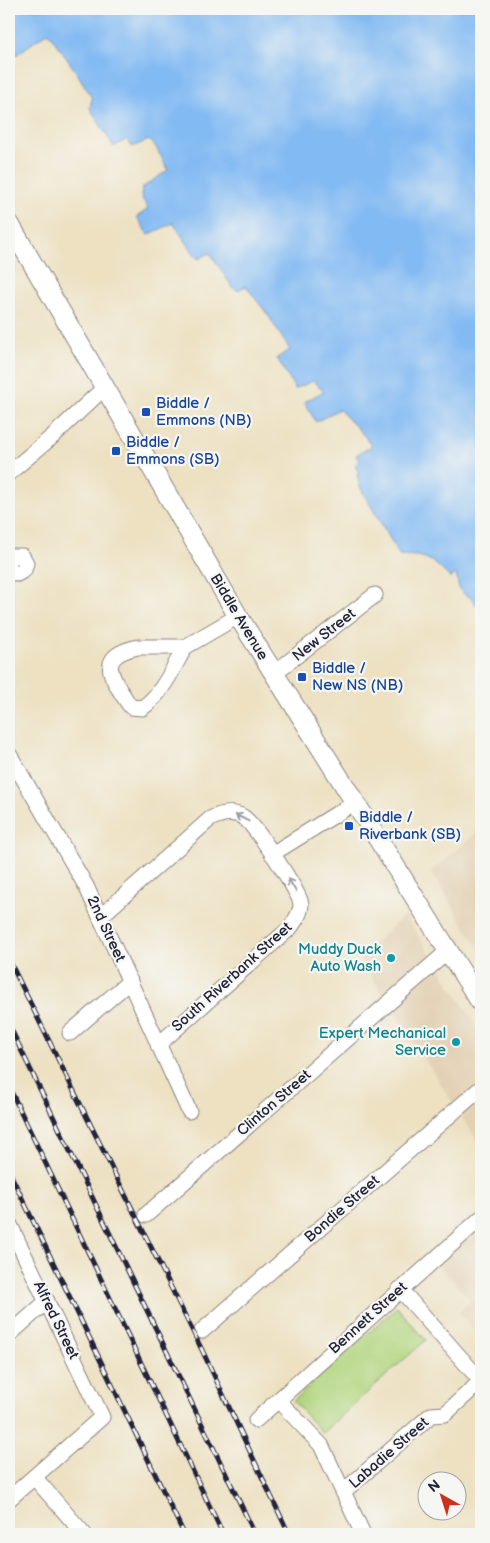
<svg xmlns="http://www.w3.org/2000/svg" width="490" height="1543" viewBox="0 0 490 1543" font-family="'Balsamiq Sans',sans-serif">
<style>
.built{fill:#e3d1b5}
.green{fill:#b1d57e;stroke:#6a7c5c}
.water{fill:#82baf3;stroke:#526e97}
.lines{fill:none;stroke-linecap:round;stroke-linejoin:round}
.minor-casing{stroke:#88827e;stroke-width:17}
.major-casing{stroke:#88827e;stroke-width:21}
.minor{stroke:#fff;stroke-width:15}
.major{stroke:#fff;stroke-width:19}
.rail-casing{stroke:#22223b;stroke-width:5}
.rail{stroke:#f6f6f2;stroke-width:3;stroke-dasharray:9;stroke-linecap:butt}
.oneway{stroke:#9c9ca7}
.transit-dot{fill:#1a4fb4;stroke:#f6f6f2;stroke-width:2}
.culture-dot{fill:#0f9aa8;stroke:#f6f6f2;stroke-width:2}
.labels{text-anchor:middle;dominant-baseline:central;stroke-width:4.5;stroke-linejoin:round;paint-order:stroke}
.transit-label{font-size:15px;fill:#164399;stroke:#f6f6f2;text-anchor:start}
.street-label{font-size:15px;fill:#22223b;stroke:#f6f6f2}
.culture-label{font-size:15px;fill:#0d838f;stroke:#f6f6f2;text-anchor:end}
</style>
<rect width="100%" height="100%" fill="#f6f6f2"/>
<filter id="ink" filterUnits="userSpaceOnUse"><feTurbulence type="fractalNoise" baseFrequency=".02" numOctaves="2"/><feDisplacementMap in="SourceGraphic" scale="10" xChannelSelector="R" yChannelSelector="G"/><feConvolveMatrix kernelMatrix="1 2 1 2 8 2 1 2 1" color-interpolation-filters="sRGB"/></filter>
<filter id="wash" filterUnits="userSpaceOnUse"><feTurbulence type="fractalNoise" baseFrequency=".0096" numOctaves="4" result="noise"/><feDisplacementMap in="SourceGraphic" scale="20" xChannelSelector="R" yChannelSelector="G"/><feGaussianBlur stdDeviation="1.12" result="paint"/><feColorMatrix in="noise" values="0 0 0 0 0 0 0 0 0 0 0 0 0 0 0 0 0 1.4 0 .05"/><feComposite in="paint" operator="in"/></filter>
<g filter="url(#wash)">
<rect width="100%" height="100%" fill="#ede1c2"/>
<!-- built -->
<path class="built" d="M481,829V952L431,872Z
M405,915L481,1033V1147L359,957Z
M481,1218V1337L459,1312L471,1301L433,1260Z"/>
<!-- green -->
<path class="green" d="M397,1307L426,1340L322,1433L293,1401Z"/>
<!-- water -->
<path class="water" d="M9,9H481V610L469,596H466L459,589L456,574L450,578C433,560 426,554 400,556L361,489L357,475L359,474L355,465L359,462L356,455L372,446C363,432 350,422 339,409L316,422L304,402L324,391L313,381L295,389L277,358L290,350L268,315L246,286L238,290L233,288L210,253L198,259L173,223L148,235L137,217L148,209L141,196L142,188L168,170L156,147L149,140L132,147L127,139L114,147L90,108L92,98L77,73L48,32L9,60Z"/>
</g>
<g filter="url(#ink)">
<g class="lines">
<!-- minor casing -->
<g class="minor-casing">
<path id="minor" d="M9,473L53,436L104,388
M9,556H22L26,563L24,570L17,574L9,568
M138,647H185C173,668 162,695 142,708L131,707L128,703C111,677 95,656 138,647Z
M185,647L238,616
M273,674L375,595
M9,754L86,886L189,1111
M272,854L354,803
M100,917L210,819C220,814 233,811 243,817C254,823 300,893 301,904C301,913 295,921 290,928L158,1045
M70,1033L130,981
M146,1215L448,951
M9,1223L102,1417L9,1499
M202,1331L481,1088
M9,1335L47,1301
M278,1400L321,1445L363,1534
M256,1420L481,1218
M34,1477L84,1534
M343,1492L431,1415L445,1414L481,1381L400,1289"/>
</g>
<!-- major casing -->
<g class="major-casing">
<path id="major" d="M9,223L238,616L481,1003"/>
</g>
<!-- minor -->
<use href="#minor" class="minor"/>
<!-- major -->
<use href="#major" class="major"/>
<!-- rail casing -->
<g class="rail-casing">
<path id="rail" d="M9,960L202,1350L289,1534
M9,1025L255,1534
M9,1087L223,1534
M9,1171L184,1534"/>
</g>
<!-- rail -->
<use href="#rail" class="rail"/>
</g>
<!-- one-way arrows -->
<defs><path id="oneway-shaft" d="M-6 0H5M1.5-3L5.5 0L1.5 3" fill="none" stroke-width="1.6" stroke-linecap="round" stroke-linejoin="round" transform="scale(1.25)"/></defs>
<g class="oneway">
<use href="#oneway-shaft" transform="translate(242 818) rotate(-154)"/>
<use href="#oneway-shaft" transform="translate(292 885) rotate(-122)"/>
</g>
</g>
<!-- markers -->
<g class="transit-dot">
<rect x="141" y="407" width="10" height="10" rx="2.5"/>
<rect x="111" y="446" width="10" height="10" rx="2.5"/>
<rect x="297" y="672" width="10" height="10" rx="2.5"/>
<rect x="344" y="821" width="10" height="10" rx="2.5"/>
</g>
<g class="culture-dot">
<circle cx="391" cy="958" r="5"/>
<circle cx="456" cy="1042" r="5"/>
</g>
<g class="labels">
<!-- transit labels -->
<g class="transit-label">
<text x="156" y="403">Biddle /<tspan x="156" dy="17">Emmons (NB)</tspan></text>
<text x="126" y="442">Biddle /<tspan x="126" dy="17">Emmons (SB)</tspan></text>
<text x="312" y="668">Biddle /<tspan x="312" dy="17">New NS (NB)</tspan></text>
<text x="359" y="817">Biddle /<tspan x="359" dy="17">Riverbank (SB)</tspan></text>
</g>
<!-- street labels -->
<g class="street-label">
<text transform="translate(239 617) rotate(59)">Biddle Avenue</text>
<text transform="translate(324 635) rotate(-38)">New Street</text>
<text transform="translate(106 929) rotate(65)">2nd Street</text>
<text transform="translate(232 977) rotate(-42)">South Riverbank Street</text>
<text transform="translate(274 1103) rotate(-41)">Clinton Street</text>
<text transform="translate(342 1209) rotate(-41)">Bondie Street</text>
<text transform="translate(368 1318) rotate(-42)">Bennett Street</text>
<text transform="translate(56 1320) rotate(64)">Alfred Street</text>
<text transform="translate(389 1453) rotate(-41)">Labadie Street</text>
</g>
<!-- culture labels -->
<g class="culture-label">
<text x="381" y="949">Muddy Duck<tspan x="381" dy="17">Auto Wash</tspan></text>
<text x="446" y="1033">Expert Mechanical<tspan x="446" dy="17">Service</tspan></text>
</g>
</g>
<!-- margin -->
<rect width="490" height="1543" fill="none" stroke="#f6f6f2" stroke-width="30"/>
<!-- north arrow -->
<g transform="translate(442 1496) rotate(321)"><circle r="24" fill="#f6f6f2" stroke="#a1a1a9"/>
<path d="M0-4L9 19L0 12L-9 19Z" fill="#c8321e"/>
<text y="-8" font-size="14" font-weight="bold" text-anchor="middle" fill="#22223b">N</text>
</g>
</svg>
